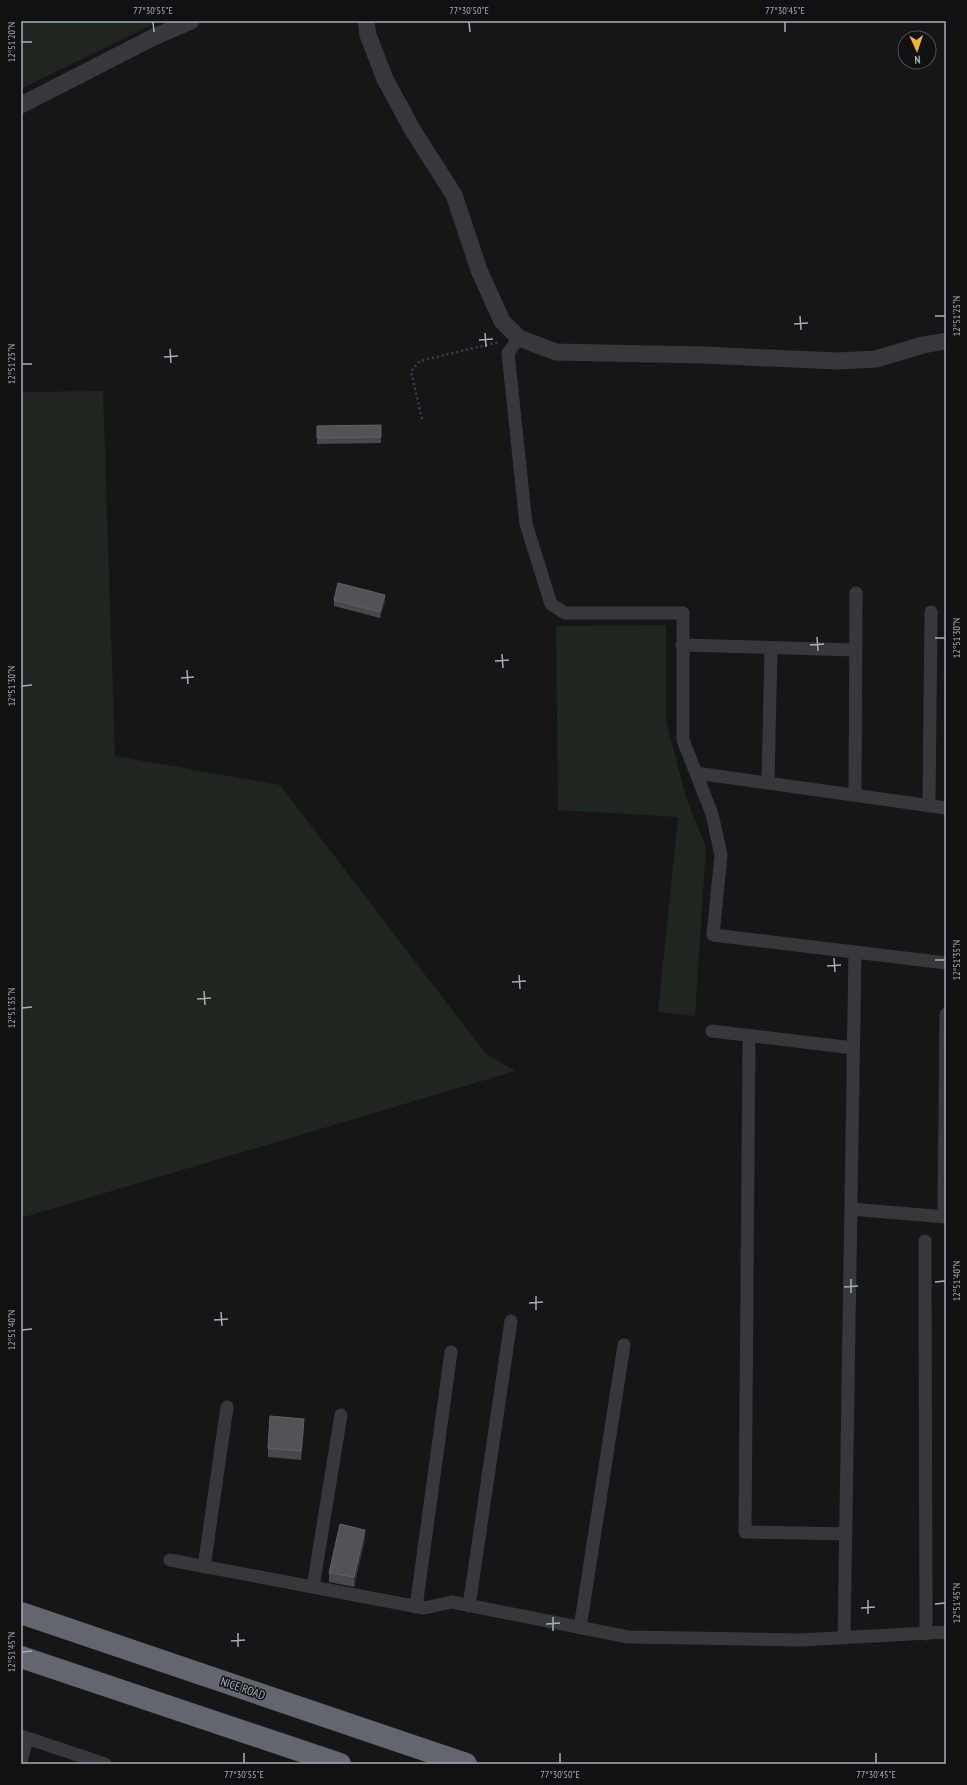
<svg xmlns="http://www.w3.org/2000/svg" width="967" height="1785" viewBox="0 0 967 1785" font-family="'PT Sans Narrow',sans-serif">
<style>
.green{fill:#1e261f}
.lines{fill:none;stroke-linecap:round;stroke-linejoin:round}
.path{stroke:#3d3f44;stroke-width:2.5;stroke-dasharray:2 3;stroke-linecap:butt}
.minor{stroke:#37383d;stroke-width:13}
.tertiary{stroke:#37383d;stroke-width:17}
.motorway{stroke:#63666e;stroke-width:22}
.wall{fill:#47494d}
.shaded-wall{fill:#2f3033}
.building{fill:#525359;stroke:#5f6168}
.ticks{fill:none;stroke:#a8adb8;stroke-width:1.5}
.labels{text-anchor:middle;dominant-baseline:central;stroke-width:3;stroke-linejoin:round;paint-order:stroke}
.street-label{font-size:12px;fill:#a8adb8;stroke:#111113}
.neatline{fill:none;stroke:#a8adb8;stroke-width:1.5}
.ticks-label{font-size:10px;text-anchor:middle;fill:#a8adb8}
</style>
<rect width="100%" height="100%" fill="#161618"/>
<!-- green -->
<path class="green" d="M21,21H159L21,89Z
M103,391L115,756L280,785L485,1053L515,1071L21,1218V392Z
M666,625V720L686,798L706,847L695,1016L658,1012L678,817L558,810L556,626Z"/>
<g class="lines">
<!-- path -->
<path class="path" d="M422,419L411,371L420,361L499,342"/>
<!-- minor -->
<path class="minor" d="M519,338L508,353L526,524L551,604L565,613H683V740L712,814L721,855L713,935L946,963
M682,645L855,650
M696,773L946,808
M768,783L771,648
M855,795L856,593
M929,806L931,612
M712,1031L853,1048
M749,1036L745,1532L846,1534
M851,1209L946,1217
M944,1217L946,1014
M925,1241L926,1634
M170,1560L424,1608L452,1602L628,1637L800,1640L946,1632
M204,1567L227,1407
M313,1587L341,1415
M469,1606L511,1321
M416,1607L451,1352
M580,1628L624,1345
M844,1638L855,952
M21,1736L105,1764
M21,1762L27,1738"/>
<!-- tertiary -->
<path class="tertiary" d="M366,21L368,35L385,79L412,129L454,195L479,270L502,321L519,338L556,352L702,355L838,361L876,359L923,345L946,341
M21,105L154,37L191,21"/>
<!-- motorway -->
<path class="motorway" d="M21,1613L466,1764
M21,1657L340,1764"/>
</g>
<!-- wall -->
<path class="wall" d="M381,425V443L317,444V426Z
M334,600L385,601L380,618L334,606Z
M304,1428L301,1460L268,1457V1448Z
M365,1539L354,1587L329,1582V1573Z"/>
<!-- shaded-wall -->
<path class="shaded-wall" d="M385,595V601L380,618V612Z
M304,1419V1428L301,1460V1451Z
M365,1530V1539L354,1587V1577Z"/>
<!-- building -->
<path class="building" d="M381,425V437L317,438V426Z
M338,583L385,595L380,612L334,600Z
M270,1416L304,1419L301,1451L268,1448Z
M340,1524L365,1530L354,1577L329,1573Z"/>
<!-- ticks -->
<path class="ticks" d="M153,22L154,32M469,22L470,32M785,22V32M22,42H32M800,316L801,330M935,316H945M794,324L808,323M485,333L486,347M479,340L493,339M170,349L171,363M164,357L178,356M22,364H32M817,637L818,651M935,638H945M810,645L824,644M502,654L503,668M495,661L509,660M187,670L188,684M181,678L194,677M22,686L32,685M834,958L835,972M935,960H945M827,966L841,965M519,975L520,989M512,982L526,981M204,991L205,1005M197,999L211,998M22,1008L32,1007M851,1279V1293M935,1282L945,1281M844,1287L858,1286M536,1296V1310M529,1303L543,1302M221,1312L222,1326M214,1320L228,1319M22,1330L32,1329M868,1600V1614M935,1604L945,1603M861,1608L875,1607M553,1617V1631M546,1624L560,1623M238,1633V1647M231,1641L245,1640M22,1652L32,1651M244,1753V1763M560,1753V1763M876,1753V1763"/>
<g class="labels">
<!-- street labels -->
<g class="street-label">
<text transform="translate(243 1688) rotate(19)">NICE ROAD</text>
</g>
</g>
<!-- border -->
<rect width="967" height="1785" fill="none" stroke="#111113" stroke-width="44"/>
<!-- north arrow -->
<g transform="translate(917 50) rotate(177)"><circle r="19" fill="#111113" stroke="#4d4f55"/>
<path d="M0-3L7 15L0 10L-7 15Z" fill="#f2b134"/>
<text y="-6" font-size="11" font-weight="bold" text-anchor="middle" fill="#a8adb8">N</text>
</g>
<rect x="22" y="22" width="923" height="1741" class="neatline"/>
<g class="ticks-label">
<text x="153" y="14">77°30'55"E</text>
<text x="469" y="14">77°30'50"E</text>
<text x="785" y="14">77°30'45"E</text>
<text transform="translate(11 42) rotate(-90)" y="4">12°51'20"N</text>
<text transform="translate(956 316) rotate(-90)" y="4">12°51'25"N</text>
<text transform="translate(11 364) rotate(-90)" y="4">12°51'25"N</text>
<text transform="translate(956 638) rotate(-90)" y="4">12°51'30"N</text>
<text transform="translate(11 686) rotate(-90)" y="4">12°51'30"N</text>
<text transform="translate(956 960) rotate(-90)" y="4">12°51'35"N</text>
<text transform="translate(11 1008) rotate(-90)" y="4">12°51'35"N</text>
<text transform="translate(956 1281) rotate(-90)" y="4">12°51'40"N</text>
<text transform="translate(11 1330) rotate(-90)" y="4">12°51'40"N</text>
<text transform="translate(956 1603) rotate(-90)" y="4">12°51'45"N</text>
<text transform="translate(11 1652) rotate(-90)" y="4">12°51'45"N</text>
<text x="244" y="1778">77°30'55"E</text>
<text x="560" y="1778">77°30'50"E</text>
<text x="876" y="1778">77°30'45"E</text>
</g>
</svg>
